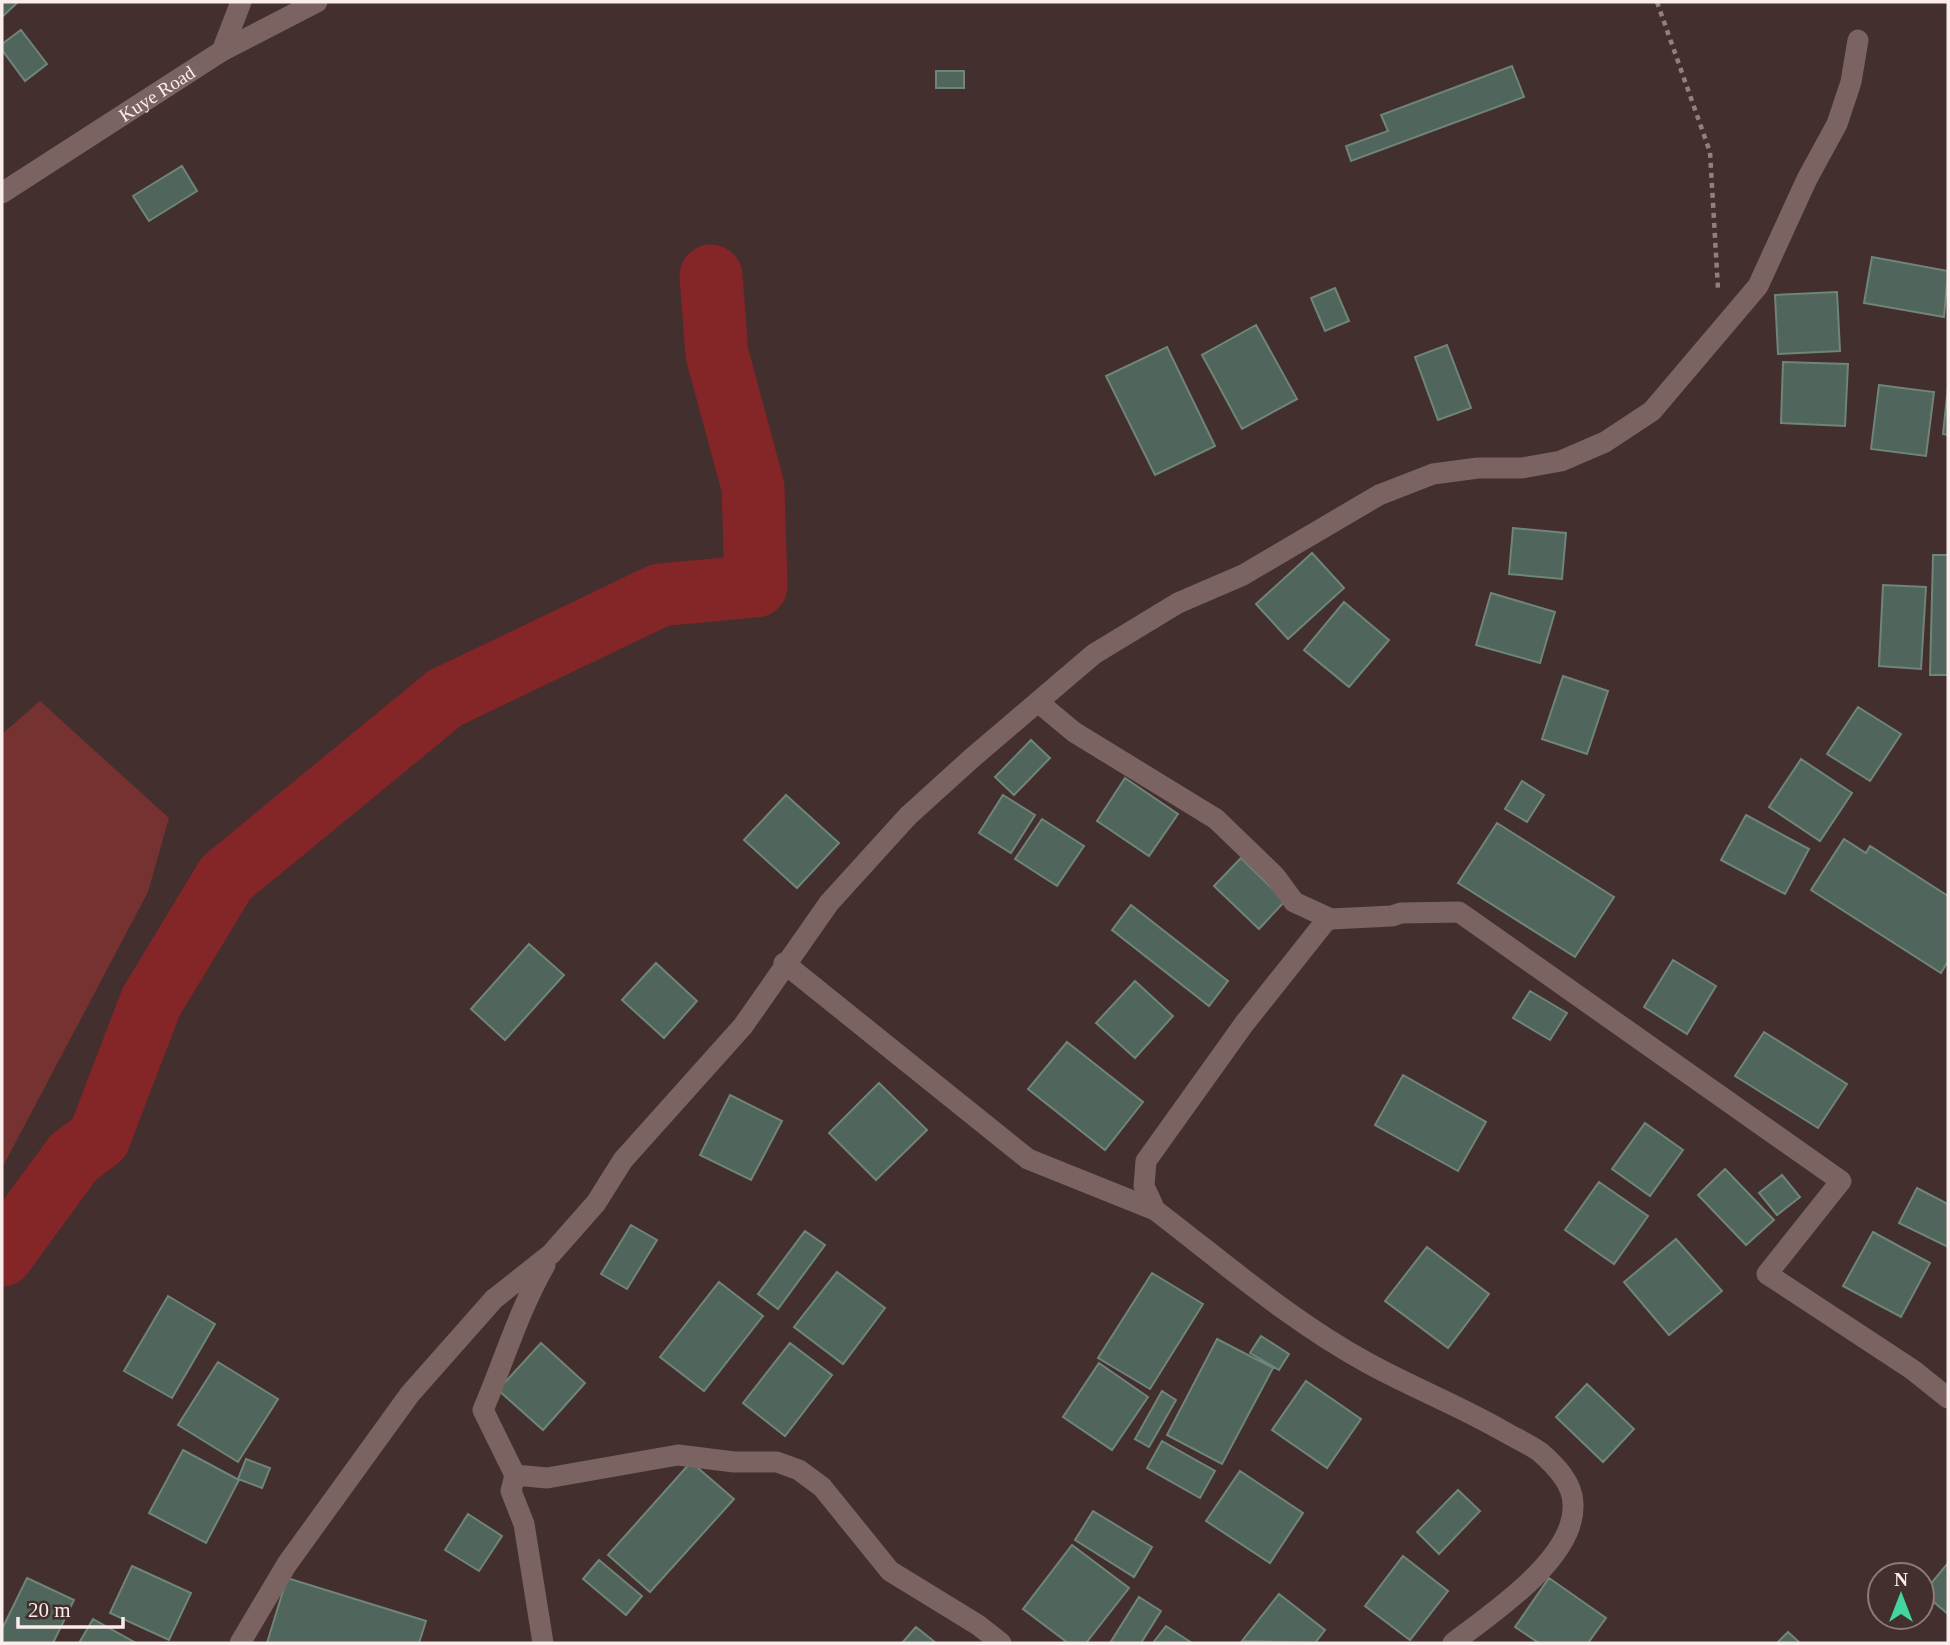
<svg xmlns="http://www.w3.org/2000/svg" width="1950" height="1645" viewBox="0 0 1950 1645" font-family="'Times New Roman',serif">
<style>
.green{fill:#753230}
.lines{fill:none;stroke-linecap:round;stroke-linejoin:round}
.river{stroke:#842527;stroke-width:63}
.building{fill:#50655b;stroke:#6f857a;stroke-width:2}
.path{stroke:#92807f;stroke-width:4.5;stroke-dasharray:5 5;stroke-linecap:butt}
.street{stroke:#7a6361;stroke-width:21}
.secondary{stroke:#7a6361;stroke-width:21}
.labels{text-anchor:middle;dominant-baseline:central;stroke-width:5;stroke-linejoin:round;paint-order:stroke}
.street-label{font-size:19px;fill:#fbedec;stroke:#432f2d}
</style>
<rect width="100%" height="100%" fill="#432f2d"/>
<!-- green -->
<path class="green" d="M40,701L169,818L148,892L2,1168V734Z"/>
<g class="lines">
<!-- river -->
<path class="river" d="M2,1255L73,1158L99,1138L151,1002L226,878L445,698L660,595L756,586L753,487L717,354L711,276"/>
</g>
<!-- building -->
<path class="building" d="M2,2H18L2,17Z
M21,30L47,64L25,81L2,50V44Z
M1512,66L1524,97L1351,161L1346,146L1388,131L1381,115Z
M936,71H964V88H936Z
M182,166L197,191L149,221L133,196Z
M1872,257L1948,271L1944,317L1864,303Z
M1335,288L1349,321L1325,331L1311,298Z
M1837,292L1840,351L1778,354L1775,295Z
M1256,325L1297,399L1242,429L1202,355Z
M1447,345L1471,408L1438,420L1415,357Z
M1167,347L1215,446L1155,475L1106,376Z
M1783,362L1848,364L1845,426L1781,423Z
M1879,385L1934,392L1926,456L1871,449Z
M1948,387V435L1943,434Z
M1513,528L1566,533L1562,579L1509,574Z
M1312,553L1344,588L1288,639L1256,604Z
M1933,555H1948V675H1930Z
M1883,585L1926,587L1921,669L1879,666Z
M1491,593L1555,612L1540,663L1476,645Z
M1344,602L1389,640L1349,687L1304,650Z
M1563,676L1608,691L1587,754L1542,739Z
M1858,707L1901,734L1870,781L1827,754Z
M1031,740L1050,758L1014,795L995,777Z
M1801,759L1852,793L1820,841L1769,807Z
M1125,778L1178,814L1149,856L1097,821Z
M1522,781L1544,795L1527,822L1505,809Z
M786,795L839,843L797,888L744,840Z
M1003,795L1035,815L1011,853L979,833Z
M1746,815L1809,849L1785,894L1721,860Z
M1042,819L1084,846L1057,886L1015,859Z
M1497,823L1614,897L1575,957L1458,883Z
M1844,839L1866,853L1870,846L1948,896V961L1941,973L1811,890Z
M1241,858L1285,901L1259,929L1214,886Z
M1131,905L1228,981L1209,1006L1112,930Z
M529,944L564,975L505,1040L471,1009Z
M1673,960L1716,986L1687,1034L1644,1007Z
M656,963L697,1001L664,1038L622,1000Z
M1135,981L1173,1016L1135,1058L1096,1023Z
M1530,991L1567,1013L1550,1040L1513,1018Z
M1764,1032L1847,1084L1818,1128L1735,1076Z
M1067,1042L1143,1102L1105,1150L1028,1089Z
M1403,1075L1486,1122L1458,1171L1375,1125Z
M879,1083L927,1130L876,1180L829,1133Z
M730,1095L782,1121L751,1180L700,1155Z
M1645,1123L1683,1150L1650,1196L1612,1169Z
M1725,1169L1774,1220L1746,1245L1698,1195Z
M1782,1175L1800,1197L1777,1215L1759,1193Z
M1599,1182L1648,1216L1614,1264L1565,1230Z
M1917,1188L1948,1204V1247L1899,1223Z
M631,1225L657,1240L627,1289L601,1274Z
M805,1231L825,1245L778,1309L758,1294Z
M1873,1232L1930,1263L1901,1317L1843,1286Z
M1676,1239L1722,1291L1669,1335L1624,1282Z
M1427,1247L1489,1294L1448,1348L1385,1301Z
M837,1272L885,1308L843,1364L794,1327Z
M1152,1273L1203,1304L1150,1389L1098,1358Z
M719,1282L763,1316L704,1391L660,1357Z
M168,1296L215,1324L172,1398L124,1371Z
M1261,1336L1289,1354L1279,1370L1250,1353Z
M1217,1339L1273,1368L1222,1464L1167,1435Z
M541,1343L585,1383L543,1430L498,1390Z
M790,1343L832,1375L785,1436L743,1403Z
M218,1362L278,1399L238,1462L178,1425Z
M1099,1363L1148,1397L1112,1450L1063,1417Z
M1306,1381L1361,1419L1327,1468L1272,1430Z
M1587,1384L1634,1429L1603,1462L1556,1417Z
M1162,1391L1176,1400L1149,1447L1135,1439Z
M1162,1441L1215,1471L1200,1498L1147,1468Z
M183,1450L239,1480L206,1543L149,1513Z
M246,1459L270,1468L262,1488L238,1479Z
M691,1462L734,1499L650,1592L608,1555Z
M1240,1471L1303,1513L1270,1563L1206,1521Z
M1458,1490L1480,1511L1439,1554L1417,1532Z
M1093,1511L1152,1547L1134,1577L1075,1540Z
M468,1514L502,1536L479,1571L445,1550Z
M1072,1545L1129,1588L1086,1643H1068L1023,1609Z
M1403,1556L1448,1591L1410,1640L1365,1606Z
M599,1560L642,1596L626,1615L583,1579Z
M1948,1563V1614L1923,1593Z
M132,1566L191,1593L169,1640L110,1613Z
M27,1578L74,1600L53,1643H2V1629Z
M287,1578L426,1621L419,1643H267Z
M1549,1578L1606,1618L1588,1643H1539L1515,1627Z
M1279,1594L1325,1630L1315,1643L1242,1641Z
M1139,1597L1161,1611L1141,1643H1110Z
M93,1619L136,1643H79Z
M1166,1626L1192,1643H1153Z
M916,1627L936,1643H902Z
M1788,1632L1800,1643H1777Z"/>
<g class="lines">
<!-- path -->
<path class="path" d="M1657,2L1710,152L1718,289"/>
<!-- street -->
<path class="street" d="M222,51L241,2
M1038,702L1074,732L1216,819L1275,876L1294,902L1331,919L1392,916L1401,913L1459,912L1841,1181L1767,1274L1913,1370L1948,1398
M1331,919L1325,922L1244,1024L1146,1161L1144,1186L1155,1210C1223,1262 1291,1321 1366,1362C1411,1387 1458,1405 1503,1431C1515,1438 1529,1444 1540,1452C1555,1465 1573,1483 1573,1504C1576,1558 1492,1613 1453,1643
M784,963L1028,1159L1155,1210
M515,1475L547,1478L678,1455L734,1462H777L799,1470L822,1487L890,1571L978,1625L1001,1643
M240,1643L287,1564L410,1394L494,1299L551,1254L596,1203L623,1160L743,1026L829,903L908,816L972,758L1094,654L1178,603L1243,575L1379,495L1433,474L1478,468H1522L1561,461L1605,442L1652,411L1758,286L1807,179L1837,124L1851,82L1858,40
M543,1643L524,1524L511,1491L515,1475L483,1410C504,1361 519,1310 545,1265"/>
<!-- secondary -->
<path class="secondary" id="s1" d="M2,193L222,51L317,2"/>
</g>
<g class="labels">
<!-- street labels -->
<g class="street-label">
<text stroke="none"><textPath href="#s1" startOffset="184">Kuye Road</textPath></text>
</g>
</g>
<!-- border -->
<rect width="1950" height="1645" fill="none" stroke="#fbedec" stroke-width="7"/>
<!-- north arrow -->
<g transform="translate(1901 1596)"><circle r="33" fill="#432f2d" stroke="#8d7b79" stroke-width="2"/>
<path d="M0-5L12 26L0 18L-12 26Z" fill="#43d4a0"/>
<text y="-10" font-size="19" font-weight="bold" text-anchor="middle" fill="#fbedec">N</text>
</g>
<!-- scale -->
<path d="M18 1617v10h105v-10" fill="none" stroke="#fbedec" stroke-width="3.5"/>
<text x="28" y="1617" font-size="21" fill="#fbedec" stroke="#432f2d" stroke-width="5" paint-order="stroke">20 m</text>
</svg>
